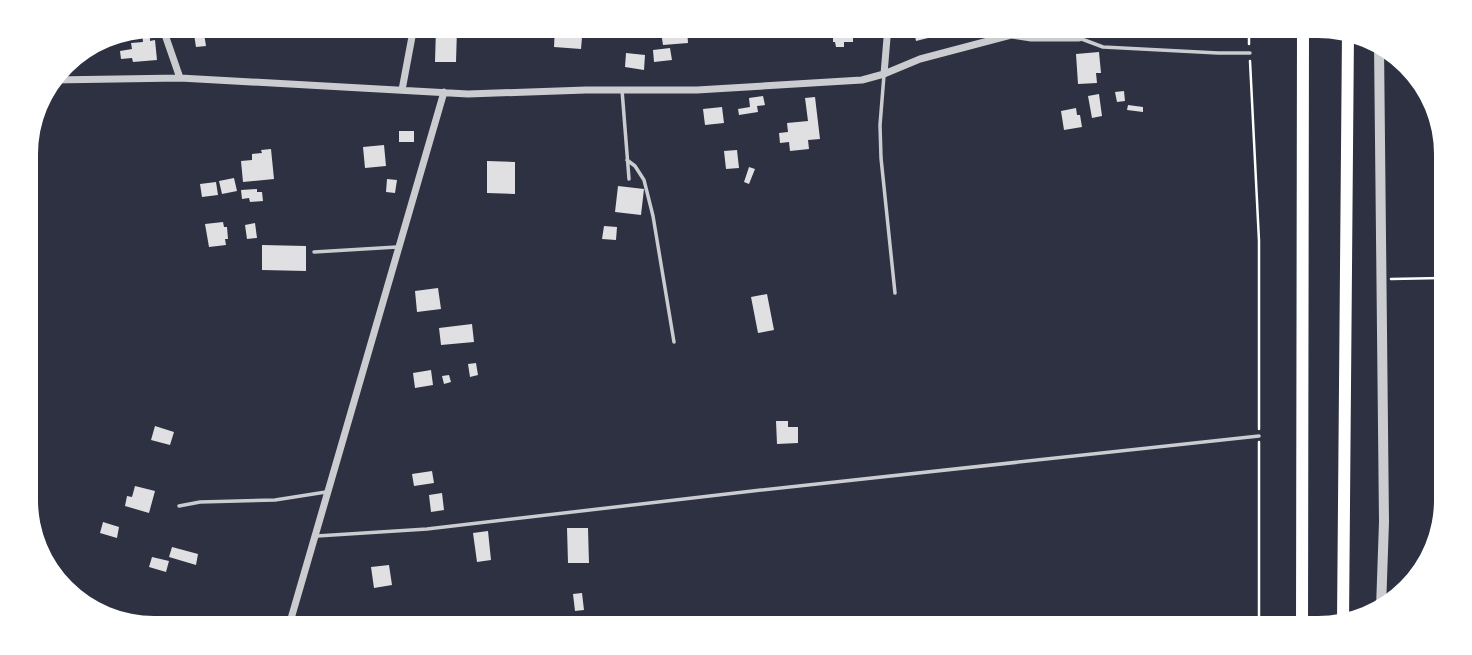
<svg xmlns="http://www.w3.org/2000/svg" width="1472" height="655" viewBox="0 0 1472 655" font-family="'Sofia Sans Condensed',sans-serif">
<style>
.building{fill:#e0e0e3}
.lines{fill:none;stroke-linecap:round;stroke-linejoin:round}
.path{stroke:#fff;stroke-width:2.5}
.service{stroke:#caccd0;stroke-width:3.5}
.minor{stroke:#caccd0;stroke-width:7}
.tertiary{stroke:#caccd0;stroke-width:10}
.trunk{stroke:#fff;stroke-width:12}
</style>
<rect width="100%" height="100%" fill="#2d3142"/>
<!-- building -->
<path class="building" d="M555,26H583L581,49L554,47Z
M710,26H724V32L710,33Z
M833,26H853V42H844V47H836L835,42H833Z
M913,26H934L936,36L916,41Z
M203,27L206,46L196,47L193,28Z
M436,28L457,29L456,62H435Z
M687,29L688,43L663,45L661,32Z
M150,32V41L155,40L157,60L133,62L132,58L121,59L120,51L132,49L131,43L143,42L142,33Z
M670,48L672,60L654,62L653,50Z
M1099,52L1101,73H1096L1097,83L1078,84L1076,54Z
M626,53L645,55L644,70L625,67Z
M1124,91L1125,101L1117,102L1115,92Z
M1099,94L1102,116L1092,118L1088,96Z
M763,96L765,105L757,106L758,112L739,115L738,109L750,107L749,98Z
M815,97L820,139L808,140L809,149L790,151L789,142L780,143L779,133L788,132L787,123L808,121L805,98Z
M1128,105L1143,107V112L1127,110Z
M722,107L724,123L705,125L703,109Z
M1076,108L1077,115H1080L1082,127L1064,130L1061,111Z
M399,131H414V142H399Z
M384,145L386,166L365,168L363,147Z
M271,149L274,179L243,182L241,161L252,160V154L262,153L261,150Z
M737,150L739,168L726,169L724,151Z
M487,161L515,162V194L487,193Z
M749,167L755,169L749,184L744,182Z
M234,178L237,191L222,194L219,181Z
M387,179L397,180L395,193L386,192Z
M216,182L218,195L202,197L200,184Z
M618,186L644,189L641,215L615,212Z
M257,189V192H262L263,201L250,202L249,198L242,199L241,190Z
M223,222L224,227H227L228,239H225L226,245L209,247L205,224Z
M255,223L257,238L247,239L245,225Z
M604,226L617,227L616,240L602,239Z
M262,245L306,246V271L262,270Z
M438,288L441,309L417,312L415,291Z
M767,294L774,330L758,333L751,297Z
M472,324L474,342L441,345L439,328Z
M476,363L478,375L470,377L468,364Z
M431,370L433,385L415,388L413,373Z
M449,375L451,382L444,384L442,376Z
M776,421H788V427H798V443L777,444Z
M155,426L174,432L170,445L151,440Z
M432,471L434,483L414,486L412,474Z
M135,486L155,491L149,513L125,506L127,496L132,497Z
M442,493L444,510L431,512L429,495Z
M103,522L119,527L117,538L100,533Z
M567,528H588L589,563H568Z
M488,531L491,560L477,562L473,533Z
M172,547L198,554L196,565L169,557Z
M152,557L169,561L166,572L149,567Z
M389,565L392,585L374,588L371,567Z
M582,593L584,610L575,611L573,594Z
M621,619L622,629H565V626Z"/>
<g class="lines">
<!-- path -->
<path class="path" d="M1249,26V44
M1250,61L1259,241V429
M1391,279L1442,278
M99,614L154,629
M1259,629V442"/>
<!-- service -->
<path class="service" d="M1079,38L1103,47L1218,53H1250
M884,75L880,125L881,158L895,293
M622,90L629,179
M627,160L635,166L644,180L653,216L674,342
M314,252L397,247
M179,506L200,502L275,500L326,492
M317,536L427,529L761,490L1259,436"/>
<!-- minor -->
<path class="minor" d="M162,26L180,78
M884,74L888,26
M53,80L180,78L468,94L586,90H697L862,80L884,74L920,59L1011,35L1031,38H1079L1081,26
M402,90L414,26
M288,629L444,92"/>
<!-- tertiary -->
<path class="tertiary" d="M1379,45L1384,522L1381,608"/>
<!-- trunk -->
<path class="trunk" d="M1343,622L1348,32
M1302,629L1303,26"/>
</g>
<!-- crop -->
<path d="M0 0H1472V655H0ZM154 38H1318A116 116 0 0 1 1434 154V500A116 116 0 0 1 1318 616H154A116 116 0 0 1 38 500V154A116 116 0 0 1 154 38Z" fill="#fff" fill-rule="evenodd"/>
</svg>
